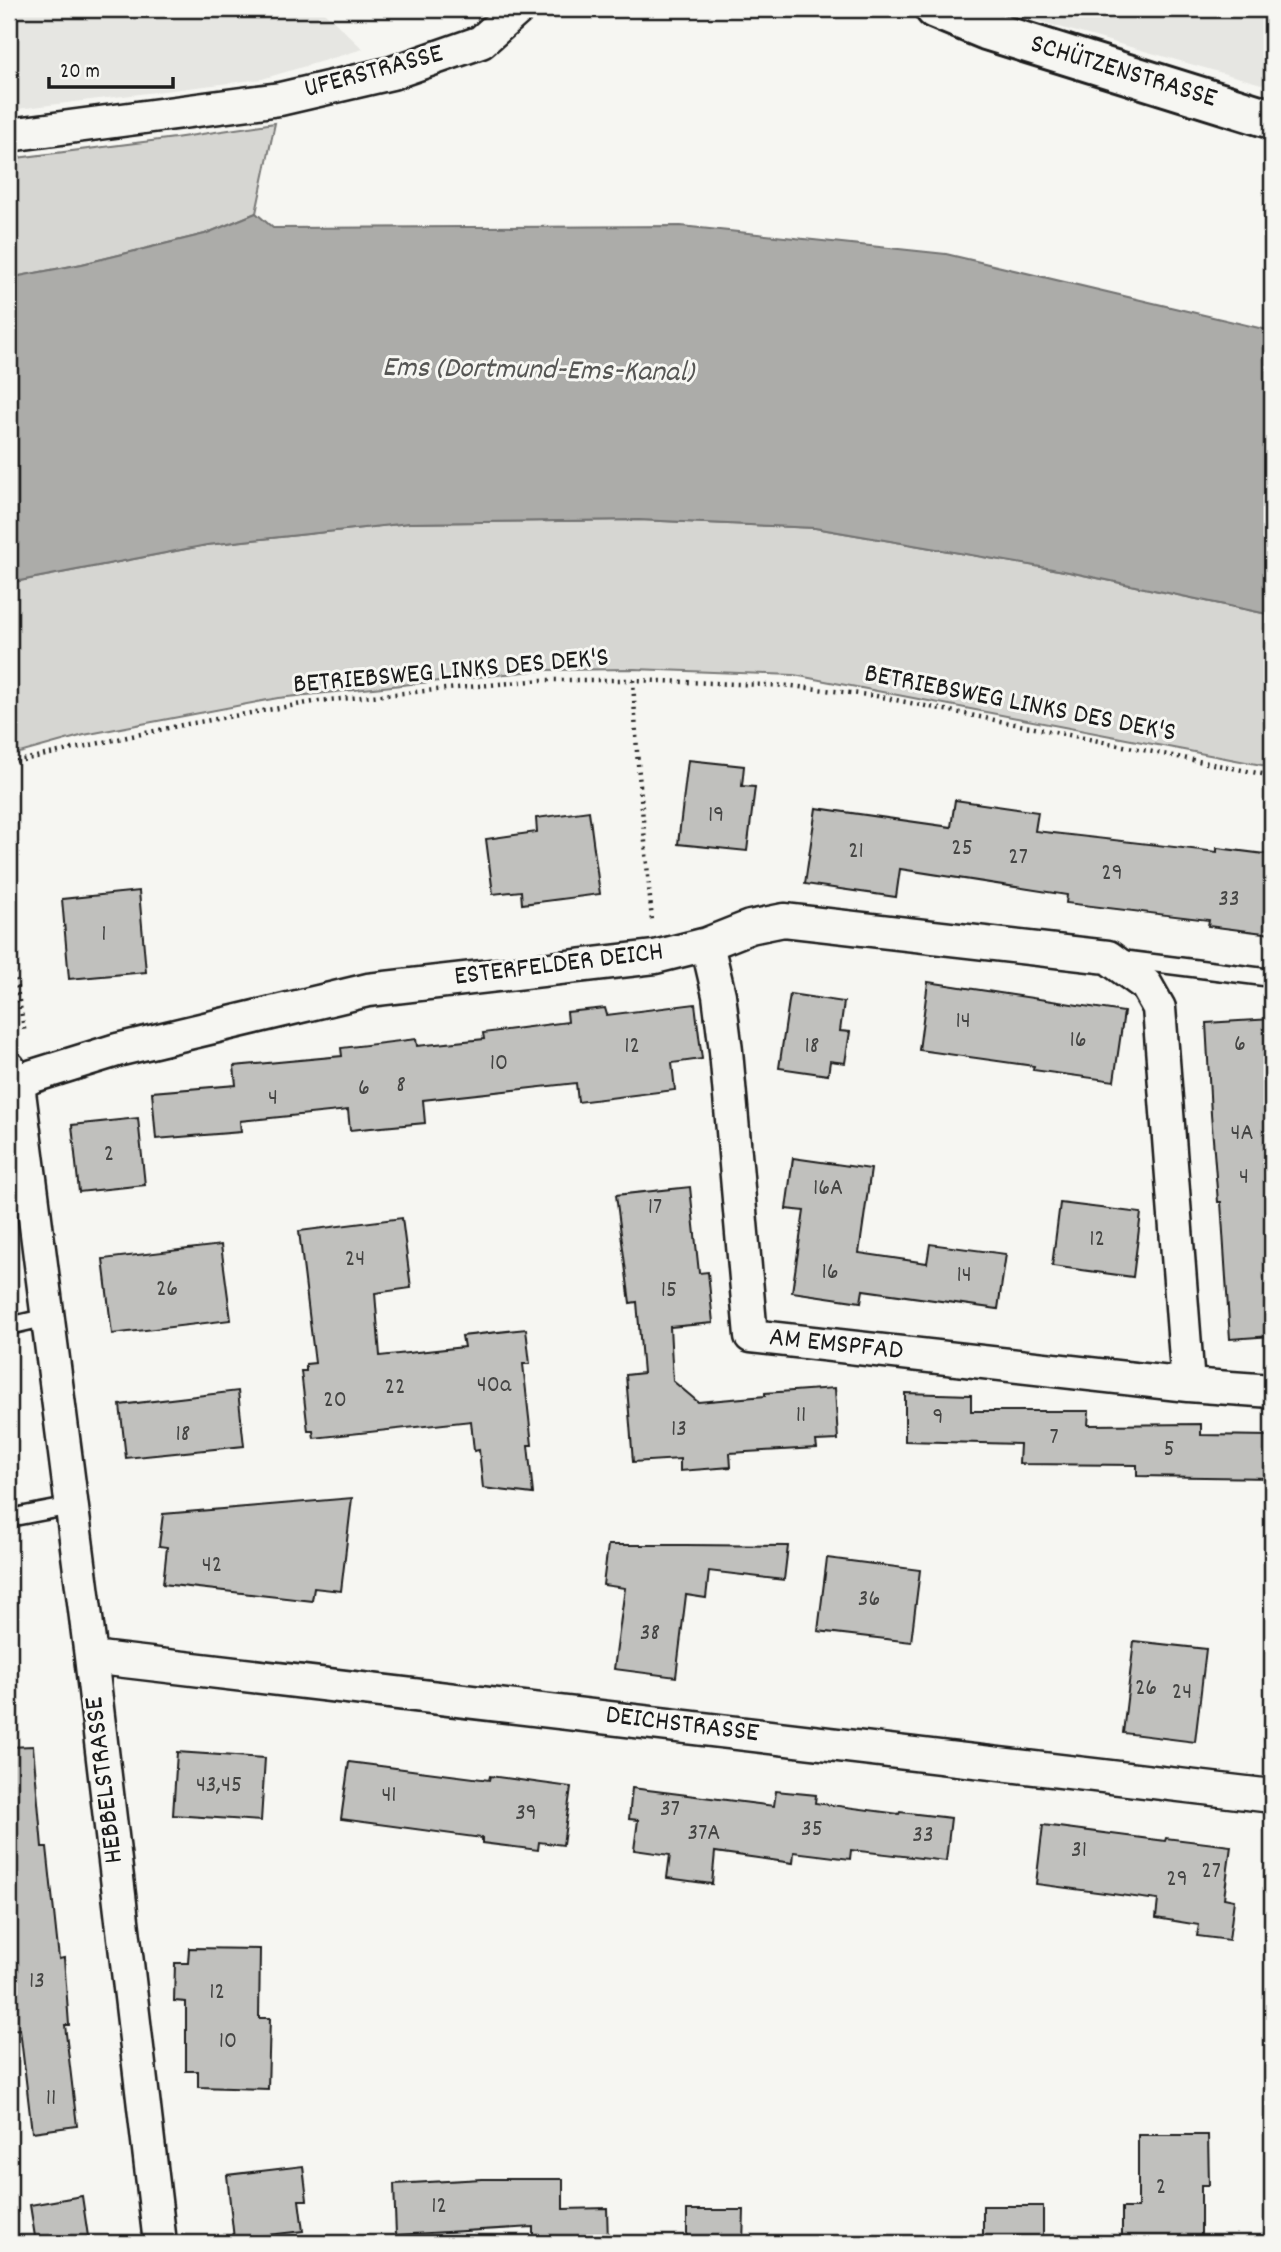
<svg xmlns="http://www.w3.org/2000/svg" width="1281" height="2252" viewBox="0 0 1281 2252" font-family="Dekko,sans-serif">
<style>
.built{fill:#e6e6e2}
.green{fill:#d6d6d2;stroke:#797977;stroke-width:2}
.water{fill:#acaca9;stroke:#727271;stroke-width:2}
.building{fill:#c0c0bd;stroke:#1c1c1c;stroke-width:2}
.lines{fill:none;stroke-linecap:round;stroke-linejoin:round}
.service-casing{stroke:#1c1c1c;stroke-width:21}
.minor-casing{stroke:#1c1c1c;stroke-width:37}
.tertiary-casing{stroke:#1c1c1c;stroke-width:44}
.path{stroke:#1c1c1c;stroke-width:4.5;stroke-dasharray:2 5;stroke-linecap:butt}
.service{stroke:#f6f6f2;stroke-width:16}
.minor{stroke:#f6f6f2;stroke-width:32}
.tertiary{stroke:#f6f6f2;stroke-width:38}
.labels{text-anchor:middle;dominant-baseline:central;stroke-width:6;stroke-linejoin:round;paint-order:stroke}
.number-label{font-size:24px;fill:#454544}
.street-label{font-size:28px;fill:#1c1c1c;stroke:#f6f6f2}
.water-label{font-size:30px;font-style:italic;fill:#565654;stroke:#f6f6f2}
</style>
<rect width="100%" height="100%" fill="#f6f6f2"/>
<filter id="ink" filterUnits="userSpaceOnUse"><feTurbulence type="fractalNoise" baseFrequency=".0143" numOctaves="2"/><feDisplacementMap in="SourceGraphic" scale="14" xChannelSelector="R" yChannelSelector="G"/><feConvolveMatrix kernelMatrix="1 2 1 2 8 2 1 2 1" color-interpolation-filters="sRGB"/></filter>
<g filter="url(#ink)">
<!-- built -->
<path class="built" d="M9,9H321L363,49L262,79L9,110Z
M997,9H1272V87L1003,11Z"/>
<!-- green -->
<path class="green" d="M275,123L256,213L205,234L82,264L9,278V159L175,138Z
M639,520L815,528L1064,571L1272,615V767L794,675L634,669L543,670L278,698L84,735L9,756V583L207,545L409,523Z"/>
<!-- water -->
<path class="water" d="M256,213L273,228L681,226L946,254L1272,331V615L1064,571L815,528L639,520L409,523L207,545L9,583V278L82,264L205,234Z"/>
<!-- building -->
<path class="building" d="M688,760L744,766L742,786L755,787L747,851L678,844Z
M955,800L1038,812L1035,831L1217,852V848L1272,855V934L1208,926L1209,920L1066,903L1067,895L900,869L896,897L805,884L816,808L951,827Z
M589,811L600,894L522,904L521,891L493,894L486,839L537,832L536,818Z
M139,891L146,972L69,979L62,899Z
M928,982L1124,1012L1114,1081L1033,1070L1034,1066L919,1050Z
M790,994L844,1002L840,1031L850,1032L845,1063L830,1061L828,1075L779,1068Z
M695,1004L702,1059L672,1063L675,1090L578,1102L576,1083L423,1100L425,1123L350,1130L348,1110L240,1121L241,1132L156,1139L152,1092L236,1085L234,1066L342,1056L341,1048L416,1039L417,1046L484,1039L483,1033L568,1022L567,1012L605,1008L607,1015Z
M1272,1019V1336L1230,1339L1221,1202H1218L1211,1114L1206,1023Z
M138,1118L145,1185L79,1192L72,1125Z
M793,1158L871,1169L859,1253L927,1263L930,1244L1006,1254L998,1309L863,1290L861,1302L792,1292L804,1211L786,1209Z
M690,1187L699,1273L708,1272L713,1323L670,1327L673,1381L698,1402L765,1396V1393L835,1388L838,1440L816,1441L817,1448L730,1453L731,1467L680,1471V1459L633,1462L626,1375L643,1373L637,1302L630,1303L616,1195Z
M1060,1203L1141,1213L1133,1277L1052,1266Z
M402,1218L411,1288L375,1293L380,1356L464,1347L462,1336L526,1329L530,1364H523L532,1445H528L533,1494L483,1488L479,1450L474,1451L471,1421L314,1438L313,1431H308L301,1371H306V1364L315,1363L299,1231Z
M221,1245L231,1320L112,1334L103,1259Z
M238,1391L244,1446L126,1458L120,1405Z
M905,1393L971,1395V1411H1089L1088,1425L1201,1424V1435L1272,1436V1478L1137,1476V1465L1019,1464L1020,1444L905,1441Z
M352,1498L341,1591L314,1588L312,1601L163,1584L167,1547L159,1546L163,1514Z
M608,1545H685L788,1546L784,1580L709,1571L706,1598L686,1595L676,1677L614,1669L625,1588L603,1585Z
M827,1558L920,1570L911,1642L818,1631Z
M1134,1641L1206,1649L1195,1742L1123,1733Z
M33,1746L42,1847H47L59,1959L64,1958L69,2025H65L77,2126L32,2132L20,2029L11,2030L9,2001V1747Z
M177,1752L265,1758L261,1821L173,1815Z
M349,1762L489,1780L490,1776L571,1787L563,1845L539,1842L538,1850L482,1843V1838L341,1819Z
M632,1788L774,1806L776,1791L816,1795L815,1803L899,1814L900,1812L951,1818L946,1861L851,1850L850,1859L794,1852L793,1863L715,1852L712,1884L667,1878L670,1855L634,1850L638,1820L629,1819Z
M1043,1825L1165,1841L1166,1838L1231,1846L1224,1898L1234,1900L1229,1940L1197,1936L1199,1925L1156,1918L1158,1900L1036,1884Z
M189,1948L260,1949L259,2018H270L268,2089L198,2087V2071H186V2002L174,2001L175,1963H188Z
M1138,2135H1208L1209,2185H1201V2243H1122V2208H1138Z
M303,2166L307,2200H299L303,2231L234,2239L227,2175Z
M482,2179H563V2209L607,2208L608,2243H533V2227L396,2235L394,2184Z
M82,2196L89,2243H36L30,2205Z
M983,2206H1043V2243H983Z
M687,2210H744L743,2243H687Z"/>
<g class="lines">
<!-- service casing -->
<g class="service-casing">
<path id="service" d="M1121,959L1272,978
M9,1326L48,1317
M9,1518L72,1506"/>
</g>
<!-- minor casing -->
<g class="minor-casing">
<path id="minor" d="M9,135L280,99L392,73L481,42L518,9
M707,944L719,995L726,1051L751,1336L1188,1385L1272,1391
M9,1068L18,1084L91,1657L160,2243
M18,1084L33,1076L117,1050L368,990L655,957L707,944L750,927L784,920L1108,957L1146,985L1159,1008L1188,1385
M91,1657L1272,1796"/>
</g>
<!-- tertiary casing -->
<g class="tertiary-casing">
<path id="tertiary" d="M935,9L986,30L1272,119"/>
</g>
<!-- path -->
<path class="path" d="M633,680L637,752L652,921
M9,763L182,725L319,701L542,680H633L792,686L876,696L1272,776
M9,945L25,1034"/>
<!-- service -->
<use href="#service" class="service"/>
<!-- minor -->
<use href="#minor" class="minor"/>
<!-- tertiary -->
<use href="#tertiary" class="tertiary"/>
</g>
</g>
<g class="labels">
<!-- number labels -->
<g class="number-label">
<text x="716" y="816">19</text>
<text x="962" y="849">25</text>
<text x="856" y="852">21</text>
<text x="1018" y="858">27</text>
<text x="1112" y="874">29</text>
<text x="1229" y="900">33</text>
<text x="104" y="935">1</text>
<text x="963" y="1022">14</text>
<text x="1078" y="1041">16</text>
<text x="1240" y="1045">6</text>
<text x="632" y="1047">12</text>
<text x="812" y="1047">18</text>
<text x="499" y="1064">10</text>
<text x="401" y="1086">8</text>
<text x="364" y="1089">6</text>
<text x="273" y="1099">4</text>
<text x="1242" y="1134">4A</text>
<text x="109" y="1155">2</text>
<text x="1244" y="1178">4</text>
<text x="828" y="1189">16A</text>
<text x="655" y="1208">17</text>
<text x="1097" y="1240">12</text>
<text x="355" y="1260">24</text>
<text x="830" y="1273">16</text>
<text x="964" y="1276">14</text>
<text x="167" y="1290">26</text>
<text x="669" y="1291">15</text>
<text x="494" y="1386">40a</text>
<text x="395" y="1388">22</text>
<text x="335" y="1401">20</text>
<text x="801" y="1416">11</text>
<text x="938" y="1418">9</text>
<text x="679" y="1430">13</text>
<text x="183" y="1435">18</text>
<text x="1054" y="1438">7</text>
<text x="1169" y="1450">5</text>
<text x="212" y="1566">42</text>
<text x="869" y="1600">36</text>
<text x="650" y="1634">38</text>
<text x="1146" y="1689">26</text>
<text x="1182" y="1693">24</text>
<text x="219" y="1786">43,45</text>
<text x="389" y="1796">41</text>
<text x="670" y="1810">37</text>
<text x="526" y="1814">39</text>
<text x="812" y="1830">35</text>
<text x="704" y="1834">37A</text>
<text x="923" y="1836">33</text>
<text x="1079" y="1851">31</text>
<text x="1211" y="1872">27</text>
<text x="1177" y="1880">29</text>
<text x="37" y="1982">13</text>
<text x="217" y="1993">12</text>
<text x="228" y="2042">10</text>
<text x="51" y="2099">11</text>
<text x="1161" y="2188">2</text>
<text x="439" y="2207">12</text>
</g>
<!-- street labels -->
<g class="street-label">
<text transform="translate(374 73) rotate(-15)">UFERSTRASSE</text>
<text transform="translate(1123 73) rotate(17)">SCHÜTZENSTRASSE</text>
<text transform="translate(451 673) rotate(-5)">BETRIEBSWEG LINKS DES DEK'S</text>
<text transform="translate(1020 705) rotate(11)">BETRIEBSWEG LINKS DES DEK'S</text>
<text transform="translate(559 966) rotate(-7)">ESTERFELDER DEICH</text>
<text transform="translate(836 1346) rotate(6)">AM EMSPFAD</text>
<text transform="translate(682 1726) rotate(7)">DEICHSTRASSE</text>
<text transform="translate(106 1780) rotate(-97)">HEBBELSTRASSE</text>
</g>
<!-- water labels -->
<g class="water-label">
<text transform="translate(538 372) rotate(1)">Ems (Dortmund-Ems-Kanal)</text>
</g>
</g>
<!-- margin -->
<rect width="1281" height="2252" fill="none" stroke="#f6f6f2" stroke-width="35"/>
<rect x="18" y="18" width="1246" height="2217" fill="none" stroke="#1c1c1c" stroke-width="2.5" filter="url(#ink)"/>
<!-- scale -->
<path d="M49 77v10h124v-10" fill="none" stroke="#1c1c1c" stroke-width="3.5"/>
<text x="60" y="77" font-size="21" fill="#1c1c1c" stroke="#f6f6f2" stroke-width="5" paint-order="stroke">20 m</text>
</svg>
